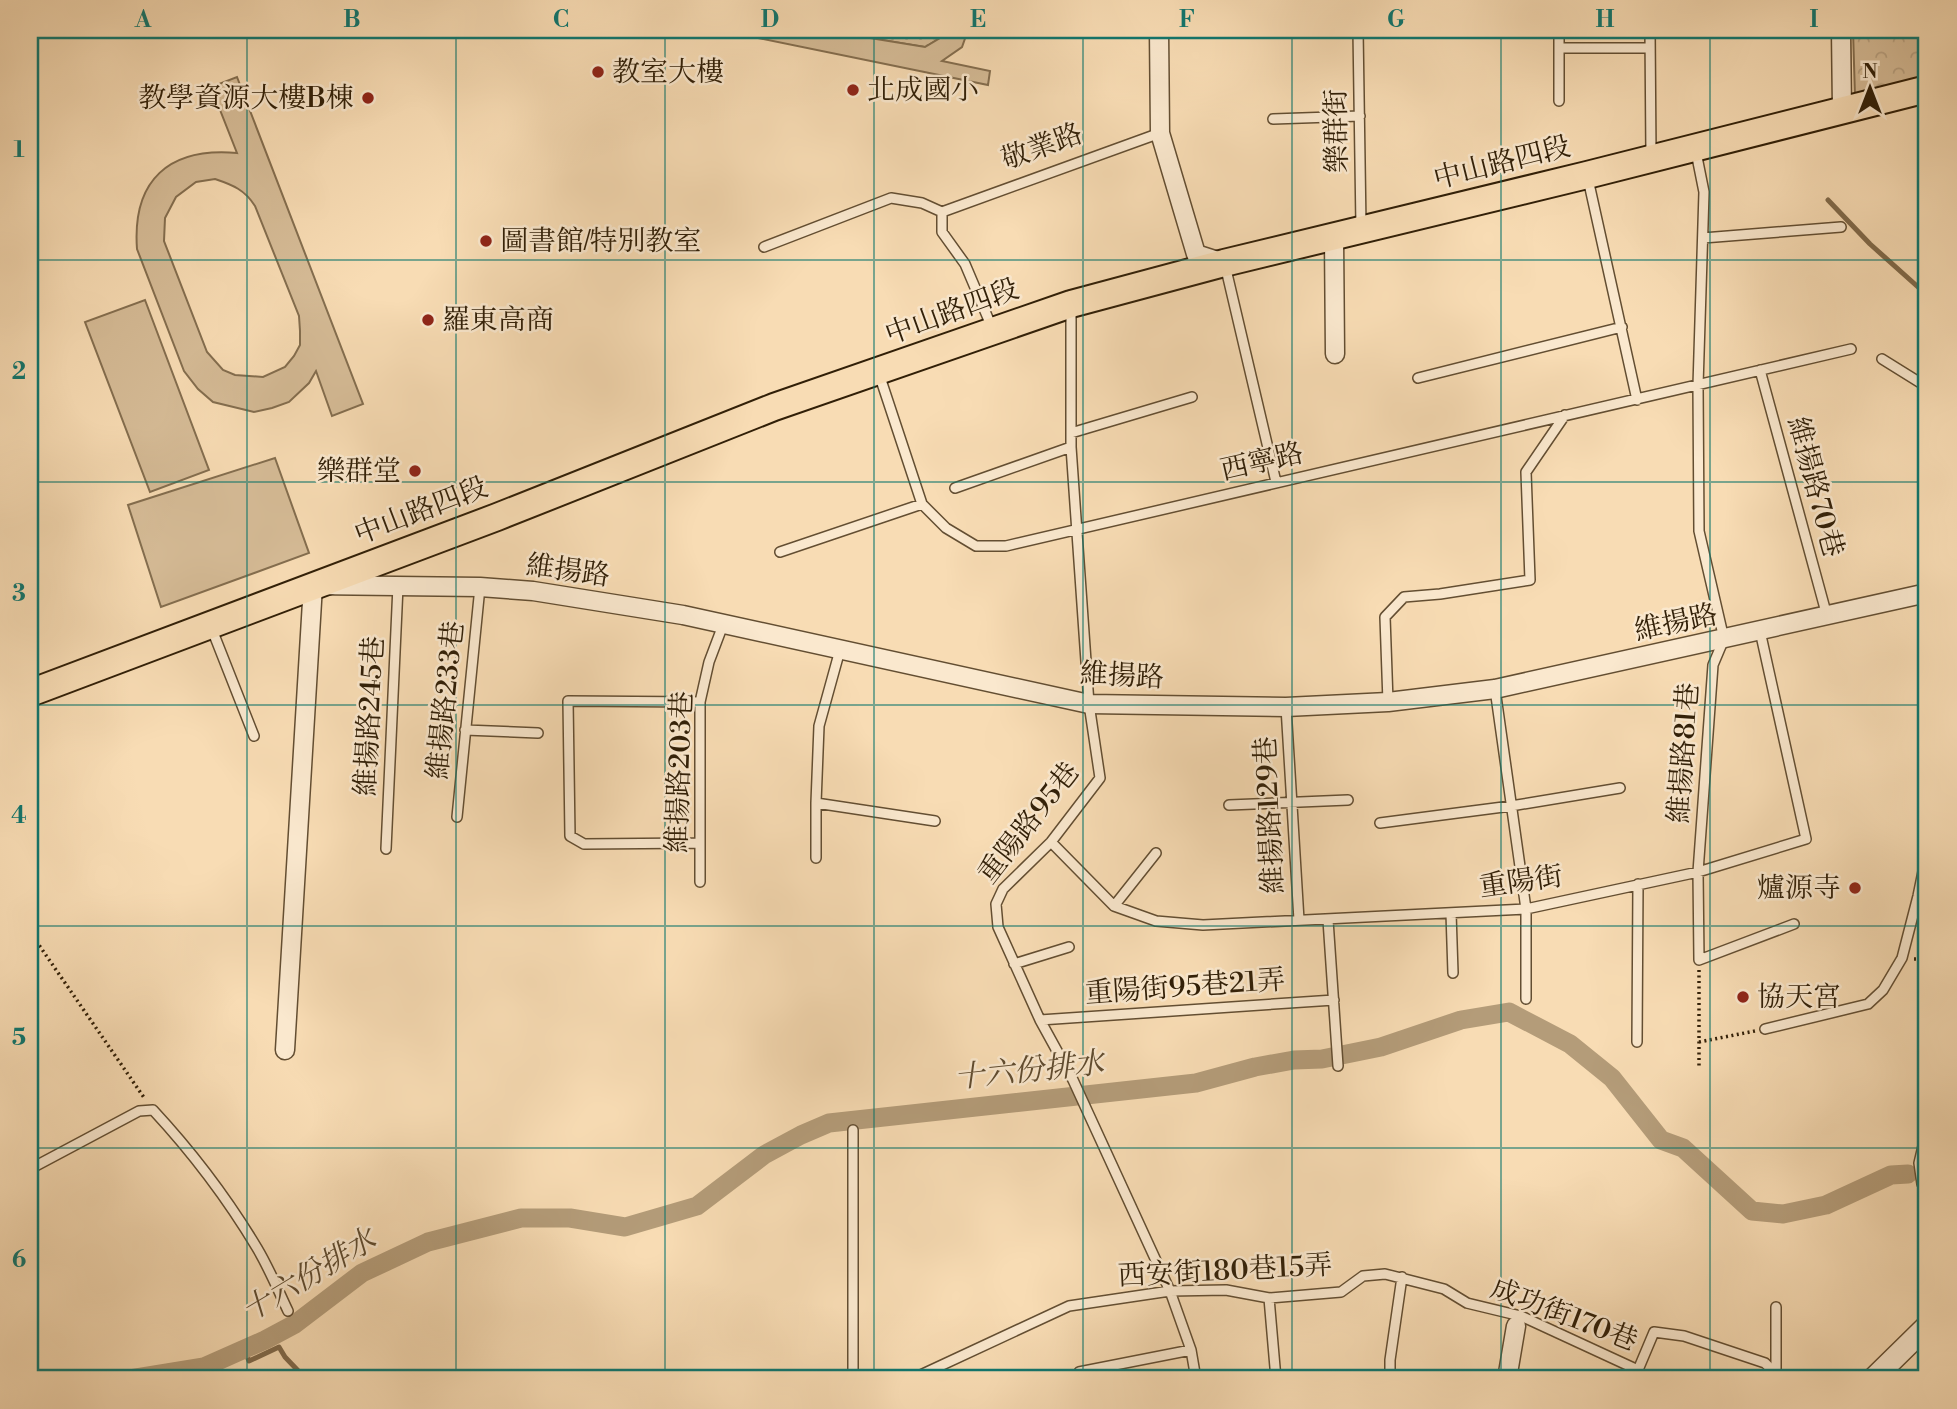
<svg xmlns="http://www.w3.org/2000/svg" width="1957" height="1409" viewBox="0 0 1957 1409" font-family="'Libre Bodoni','Noto Serif TC',serif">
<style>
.grass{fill:url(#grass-dots);stroke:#846e4f;stroke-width:2}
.forest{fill:url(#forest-crowns);stroke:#846e4f;stroke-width:2}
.pitch{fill:#d6bc97;stroke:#846e4f;stroke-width:2;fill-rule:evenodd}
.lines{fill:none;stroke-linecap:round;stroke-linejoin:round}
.stream{stroke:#806a4b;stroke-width:5}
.canal{stroke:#b49c79;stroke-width:19}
.service-casing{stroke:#634e32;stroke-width:12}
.minor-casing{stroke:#634e32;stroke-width:21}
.tertiary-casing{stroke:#634e32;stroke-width:24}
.primary-casing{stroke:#311f07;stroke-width:30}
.path{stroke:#311f07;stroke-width:3.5;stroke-dasharray:2 3.5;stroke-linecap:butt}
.service{stroke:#fae8ce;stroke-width:9}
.minor{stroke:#fae8ce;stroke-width:18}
.tertiary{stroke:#fae8ce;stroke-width:21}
.primary{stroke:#f8dcb4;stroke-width:26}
.grid{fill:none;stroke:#0f766e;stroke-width:2;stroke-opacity:0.55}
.poi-dot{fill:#8f2418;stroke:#fae8ce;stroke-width:2.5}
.labels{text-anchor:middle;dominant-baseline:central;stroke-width:5;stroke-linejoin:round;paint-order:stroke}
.poi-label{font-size:28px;fill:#311f07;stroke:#fae8ce;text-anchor:start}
.street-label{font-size:28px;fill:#311f07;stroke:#fae8ce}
.water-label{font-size:30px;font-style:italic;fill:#5f4b2f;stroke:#fae8ce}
.neatline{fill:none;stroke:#0f766e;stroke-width:2.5}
.grid-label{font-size:23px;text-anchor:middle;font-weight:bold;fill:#0f766e}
</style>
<defs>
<pattern id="grass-dots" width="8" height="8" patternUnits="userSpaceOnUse" patternTransform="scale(1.75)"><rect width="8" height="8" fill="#d6bc97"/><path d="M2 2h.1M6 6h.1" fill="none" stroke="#b8a181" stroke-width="1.8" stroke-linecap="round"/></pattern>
<pattern id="forest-crowns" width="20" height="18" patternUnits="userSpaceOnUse" patternTransform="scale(1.75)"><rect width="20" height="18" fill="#d6bc97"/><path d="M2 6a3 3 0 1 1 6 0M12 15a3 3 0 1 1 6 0" fill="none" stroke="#b8a181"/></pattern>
</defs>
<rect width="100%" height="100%" fill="#f8dcb4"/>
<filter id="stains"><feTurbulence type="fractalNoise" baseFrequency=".00286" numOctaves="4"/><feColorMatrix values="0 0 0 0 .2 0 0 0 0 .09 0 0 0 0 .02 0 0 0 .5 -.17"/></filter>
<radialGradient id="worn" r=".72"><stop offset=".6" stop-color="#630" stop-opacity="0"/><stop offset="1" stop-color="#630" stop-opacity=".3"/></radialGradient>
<!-- grass -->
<path class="grass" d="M821,30H945L940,38L925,47Z"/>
<!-- forest -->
<path class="forest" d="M1853,30H1927V79L1855,97Z"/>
<!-- pitch -->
<path class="pitch" d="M719,30H821L925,47L940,38L945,30H968L962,47L942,61L990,71L988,85Z
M237,77L363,404L332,416L316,371L309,383L289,402L272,408L254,412L213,402L198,389L184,371L137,249C132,180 169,147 237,153L211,87ZM215,179C233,185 245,190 255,206L299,316L300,331V345L294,356L285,367L263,377L235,375L223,370L207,352L164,241L165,218L176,197L196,182Z
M145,300L209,470L150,492L85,322Z
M275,458L309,553L161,607L128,505Z"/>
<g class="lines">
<!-- stream -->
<path class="stream" d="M1828,200L1870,244L1927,295
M244,1349L249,1361L279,1347L285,1357L306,1379"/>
<!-- canal -->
<path class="canal" d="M130,1379L204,1367L265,1340L295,1324L362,1273L428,1242L521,1218H570L625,1227L697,1206L764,1155L801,1135L829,1123L1196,1083L1255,1067L1294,1060L1322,1059L1381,1047L1461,1020L1509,1012L1570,1044L1612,1078L1661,1140L1683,1148L1752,1211L1783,1214L1826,1205L1891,1175L1908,1174"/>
<!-- service casing -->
<g class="service-casing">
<path id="service" d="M1358,30L1361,227
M1559,30V48H1650
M1650,30L1651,156
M1559,48V101
M1273,119L1360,116
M1696,152L1704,192L1698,386L1699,531L1724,639L1713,665L1698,872L1699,960L1794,924
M1588,179L1637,400
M942,212L1160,133
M942,212V232L965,264L993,330
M1703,238L1841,227
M764,247L891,198L922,203L942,212
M1225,265L1276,482
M1071,309V447L1089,704L1100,778L1051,842L1003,889L996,904L998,927L1040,1020L1073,1080L1170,1291L1191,1350L1196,1379
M1882,359L1927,387
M1760,370L1827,616
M879,374L922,504L946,528L976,546H1006L1851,349
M1418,378L1622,327
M1071,433L1192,397
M955,488L1071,447
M780,552L922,504
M211,627L254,736
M840,650L819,726L816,803L935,821
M1495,689L1526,909V999
M1388,702L1385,617L1404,597L1440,594L1530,580L1526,472L1565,415
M1286,707L1299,920
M465,730L538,733
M1229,805L1348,800
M457,817L480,587
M1380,823L1511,806L1620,788
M1051,842L1114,906L1156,921L1203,925L1526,909L1698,872L1806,839L1760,631
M699,843L584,844L570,836L568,701L700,702
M386,849L398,586
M816,858V803
M700,882V702L709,662L723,625
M1114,906L1156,853
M1451,913L1453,973
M1328,920L1338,1066
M1014,964L1069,947
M1040,1020L1334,1000
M1765,1029L1868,1004L1883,990L1902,958L1918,896L1927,852
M1637,1042L1638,884
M1927,1129L1919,1163L1922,1184L1927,1186
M853,1130V1379
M30,1169L139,1111L153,1110C192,1152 227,1198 257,1248C269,1268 278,1290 288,1311
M1269,1298L1276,1379
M1079,1372L1191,1350
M1776,1374V1307
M912,1379L1069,1306L1170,1291L1226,1290L1269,1298L1341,1292L1363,1276L1385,1274L1444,1289L1467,1303L1521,1316L1638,1370L1654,1332L1684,1336L1765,1363L1781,1379
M1390,1379V1360L1402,1277"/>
</g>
<!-- minor casing -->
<g class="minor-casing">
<path id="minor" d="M1159,30L1160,133L1196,254L1221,262
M1841,30L1842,110
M1334,238L1335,354
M285,1050L313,585L480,587L533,591L683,615L1089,704L1286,707L1388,702L1495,689L1927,593
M1507,1379L1516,1326"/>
</g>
<!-- tertiary casing -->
<g class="tertiary-casing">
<path id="tertiary" d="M1873,1379L1927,1326"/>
</g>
<!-- primary casing -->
<g class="primary-casing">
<path id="primary" d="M30,693L497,517L774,407L1071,304L1224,263L1587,175L1927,89"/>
</g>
<!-- path -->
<path class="path" d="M30,932L145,1099
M1914,959H1927
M1699,970V1066
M1699,1042L1755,1031"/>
<!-- service -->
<use href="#service" class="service"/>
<!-- minor -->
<use href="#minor" class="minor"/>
<!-- tertiary -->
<use href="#tertiary" class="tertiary"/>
<!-- primary -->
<use href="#primary" class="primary"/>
</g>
<!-- grid -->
<path class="grid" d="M247,30V1379M456,30V1379M665,30V1379M874,30V1379M1083,30V1379M1292,30V1379M1501,30V1379M1710,30V1379M30,260H1927M30,482H1927M30,705H1927M30,926H1927M30,1148H1927"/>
<!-- markers -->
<g class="poi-dot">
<circle cx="598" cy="72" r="7"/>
<circle cx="853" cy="90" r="7"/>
<circle cx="368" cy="98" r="7"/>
<circle cx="486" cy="241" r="7"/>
<circle cx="428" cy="320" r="7"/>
<circle cx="415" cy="471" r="7"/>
<circle cx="1855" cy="888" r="7"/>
<circle cx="1743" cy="997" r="7"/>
</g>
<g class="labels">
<!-- poi labels -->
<g class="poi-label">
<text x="612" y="72">教室大樓</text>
<text x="867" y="90">北成國小</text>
<text x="354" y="98" text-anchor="end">教學資源大樓B棟</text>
<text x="500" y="241">圖書館/特別教室</text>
<text x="442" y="320">羅東高商</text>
<text x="401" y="471" text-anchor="end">樂群堂</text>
<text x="1841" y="888" text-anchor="end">爐源寺</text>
<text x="1757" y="997">協天宮</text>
</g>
<!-- street labels -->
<g class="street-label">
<text transform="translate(1337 131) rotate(-91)">樂群街</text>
<text transform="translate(1042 147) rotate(-20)">敬業路</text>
<text transform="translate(1502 163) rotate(-14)">中山路四段</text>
<text transform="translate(952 312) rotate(-20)">中山路四段</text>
<text transform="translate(1262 462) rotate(-13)">西寧路</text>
<text transform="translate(1815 487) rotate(75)">維揚路70巷</text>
<text transform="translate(421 511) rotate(-21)">中山路四段</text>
<text transform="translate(568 571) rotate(8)">維揚路</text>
<text transform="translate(1676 623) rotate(-12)">維揚路</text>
<text transform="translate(1122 676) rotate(3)">維揚路</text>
<text transform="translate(446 700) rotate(-84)">維揚路233巷</text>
<text transform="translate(370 716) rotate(-87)">維揚路245巷</text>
<text transform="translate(1684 753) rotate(-86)">維揚路81巷</text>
<text transform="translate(680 772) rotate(-88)">維揚路203巷</text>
<text transform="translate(1270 815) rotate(-93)">維揚路129巷</text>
<text transform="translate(1029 823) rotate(-52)">重陽路95巷</text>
<text transform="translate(1521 882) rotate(-8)">重陽街</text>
<text transform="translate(1185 987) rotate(-4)">重陽街95巷21弄</text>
<text transform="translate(1225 1271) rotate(-3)">西安街180巷15弄</text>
<text transform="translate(1564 1315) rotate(21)">成功街170巷</text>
</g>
<!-- water labels -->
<g class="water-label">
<text transform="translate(1029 1071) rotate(-6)">十六份排水</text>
<text transform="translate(309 1276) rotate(-31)">十六份排水</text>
</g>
</g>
<!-- margin -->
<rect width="1957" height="1409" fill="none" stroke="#f8dcb4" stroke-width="77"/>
<!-- north arrow -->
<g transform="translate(1870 88)" stroke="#fae8ce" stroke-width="5" paint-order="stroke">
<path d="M0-5L12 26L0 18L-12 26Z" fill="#311f07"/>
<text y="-10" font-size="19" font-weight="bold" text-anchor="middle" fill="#311f07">N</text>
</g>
<rect x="38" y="38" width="1880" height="1332" class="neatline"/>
<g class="grid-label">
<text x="143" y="27">A</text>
<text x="352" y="27">B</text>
<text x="561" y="27">C</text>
<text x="770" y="27">D</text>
<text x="978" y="27">E</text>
<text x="1187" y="27">F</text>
<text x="1396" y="27">G</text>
<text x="1605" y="27">H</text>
<text x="1814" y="27">I</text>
<text x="19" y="157">1</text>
<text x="19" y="379">2</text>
<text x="19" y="601">3</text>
<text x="19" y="823">4</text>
<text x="19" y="1045">5</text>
<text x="19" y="1267">6</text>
</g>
<rect width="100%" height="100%" filter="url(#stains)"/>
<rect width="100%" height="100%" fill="url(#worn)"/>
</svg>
